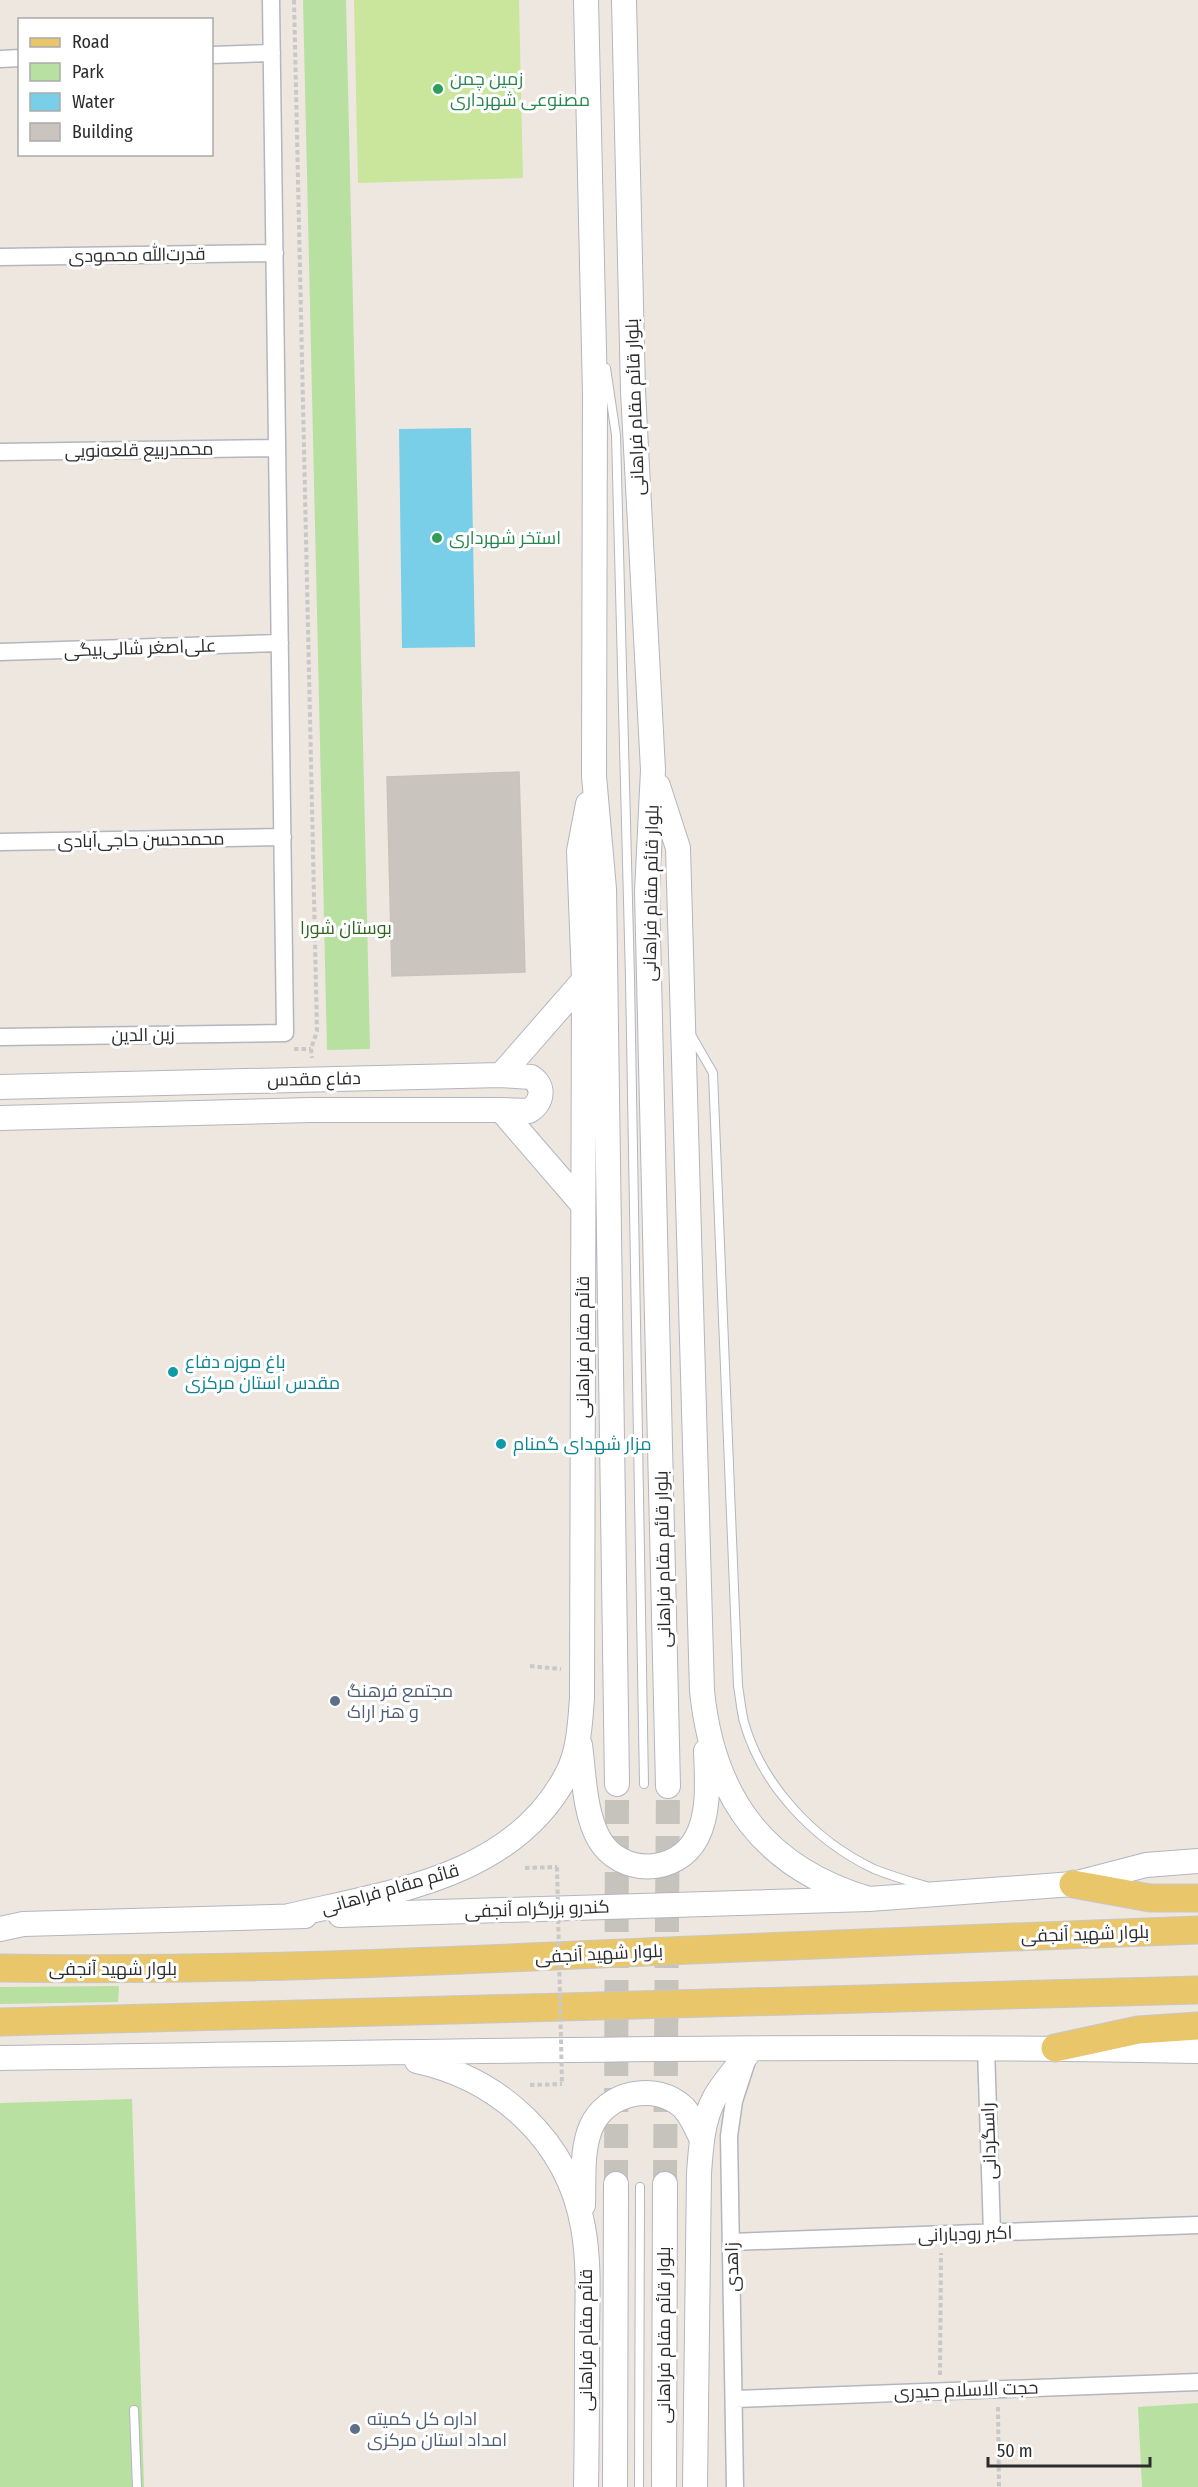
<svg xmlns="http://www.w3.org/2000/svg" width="1198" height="2487" viewBox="0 0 1198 2487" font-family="'Fira Sans Condensed',Cairo,sans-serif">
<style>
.green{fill:#b8e0a0}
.pitch{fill:#cae69d}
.water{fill:#7acfe8}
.building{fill:#c9c5be;stroke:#c8c2b9;stroke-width:1.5}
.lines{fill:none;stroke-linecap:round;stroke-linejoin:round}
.secondary-tunnel{stroke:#c6c2bc;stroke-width:24;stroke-dasharray:24 12;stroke-linecap:butt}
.lane-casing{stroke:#b3b6bf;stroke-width:10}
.street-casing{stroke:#b3b6bf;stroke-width:19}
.secondary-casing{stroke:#b3b6bf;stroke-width:26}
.primary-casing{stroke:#c8c8c8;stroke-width:29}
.path{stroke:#c8c8c8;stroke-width:4;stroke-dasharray:4.5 3;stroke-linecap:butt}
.lane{stroke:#fff;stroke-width:8}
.street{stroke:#fff;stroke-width:16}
.secondary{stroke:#fff;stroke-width:24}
.primary{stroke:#e8c669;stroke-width:27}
.path-bridge{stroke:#c8c8c8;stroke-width:4;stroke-dasharray:4.5 3;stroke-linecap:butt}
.leisure-dot{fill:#2e9e5b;stroke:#fff;stroke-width:2}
.culture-dot{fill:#0f9aa8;stroke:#fff;stroke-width:2}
.service-dot{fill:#5c6f8a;stroke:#fff;stroke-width:2}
.labels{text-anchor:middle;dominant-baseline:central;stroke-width:6;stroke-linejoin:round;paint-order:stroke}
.leisure-label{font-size:18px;fill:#27864d;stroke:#fff;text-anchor:start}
.street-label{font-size:18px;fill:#2c2c2c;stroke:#fff}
.park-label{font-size:18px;fill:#316620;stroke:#fff}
.culture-label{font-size:18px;fill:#0d838f;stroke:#fff;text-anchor:start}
.service-label{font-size:18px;fill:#4e5e75;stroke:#fff;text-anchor:start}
</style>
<rect width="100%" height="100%" fill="#ede7e0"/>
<!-- green -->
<path class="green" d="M303,0H346L370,1049L327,1050Z
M119,1986L118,2002L0,2004V1987Z
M132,2099L144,2487H0V2103Z
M1198,2403V2487H1142L1138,2407Z"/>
<!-- pitch -->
<path class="pitch" d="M354,0H519L523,178L358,183Z"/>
<!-- water -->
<path class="water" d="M471,428L475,647L402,648L399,429Z"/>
<!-- building -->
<path class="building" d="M519,772L525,972L392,976L387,777Z"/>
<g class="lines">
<!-- secondary-tunnel -->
<path class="secondary-tunnel" d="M616,2184L617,1784
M665,2184L668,1786"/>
<!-- lane casing -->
<g class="lane-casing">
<path id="lane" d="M606,368L616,435L630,978L644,1784
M690,1033L713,1073L738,1686C740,1697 741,1710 744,1722C762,1786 815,1841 874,1869C891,1876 909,1881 926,1886
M134,2410L137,2487
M639,2487L640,2187"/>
</g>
<!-- street casing -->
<g class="street-casing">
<path id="street" d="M212,55L272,53
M0,59L20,58
M0,257L275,253
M0,452L277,448
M0,652L280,643
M0,842L283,837
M0,1037L285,1033L271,0
M986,2048L992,2233
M731,2242L1198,2225
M734,2399L1198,2382
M735,2487L729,2136L734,2101L747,2061"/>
</g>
<!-- secondary casing -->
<g class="secondary-casing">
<path id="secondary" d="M586,0L595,394L594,776L604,889L617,1784
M624,0L633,391L653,770L647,892L668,1786
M658,786L678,848L702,1691C713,1798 764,1868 869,1899
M501,1075L531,1077C545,1086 543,1102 529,1111L501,1110
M0,1087L501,1075L584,980
M0,1118L311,1110H501L583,1205
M580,1745C584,1774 584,1812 599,1839C620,1876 677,1876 697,1837C710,1812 707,1778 706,1751
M340,1915L869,1899L1073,1884L1146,1865L1198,1861
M289,1916C391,1892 514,1877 567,1774C579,1751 580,1724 582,1698L584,980L579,851L588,804
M0,1929L23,1924L305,1916
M0,2058C399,2053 799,2043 1198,2051
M417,2061C500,2079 568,2141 583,2227C590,2265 587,2304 587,2341C587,2390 587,2438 586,2487
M583,2205C584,2180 581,2151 591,2127C606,2092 656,2081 684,2108C692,2117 697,2129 702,2140
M615,2487L616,2184
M664,2487L665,2184
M695,2487L699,2173C701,2148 702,2122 714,2099C723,2082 739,2065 751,2050"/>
</g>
<!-- primary casing -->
<g class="primary-casing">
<path id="primary" d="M1073,1884L1150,1898H1198
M0,1968C231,1972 462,1960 692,1950C861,1942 1029,1937 1198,1930
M0,2022L1198,1990
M1055,2048L1138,2030L1198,2026"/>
</g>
<!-- path -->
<path class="path" d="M294,0L317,1031L311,1049L312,1058
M294,1049H311
M530,1666L561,1669
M525,1868L557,1867
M530,2085L562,2084
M940,2375L941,2253
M998,2407L999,2487"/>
<!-- lane -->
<use href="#lane" class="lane"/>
<!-- street -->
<use href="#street" class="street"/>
<!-- secondary -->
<use href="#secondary" class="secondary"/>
<!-- primary -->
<use href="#primary" class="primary"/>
<!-- path-bridge -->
<path class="path-bridge" d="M557,1867L562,2084"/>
</g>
<!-- markers -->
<g class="leisure-dot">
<circle cx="438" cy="89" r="6"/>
<circle cx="437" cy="538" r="6"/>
</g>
<g class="culture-dot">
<circle cx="173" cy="1372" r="6"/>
<circle cx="501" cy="1444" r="6"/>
</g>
<g class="service-dot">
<circle cx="335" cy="1701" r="6"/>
<circle cx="355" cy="2429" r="6"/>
</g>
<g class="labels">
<!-- leisure labels -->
<g class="leisure-label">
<text x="450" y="79">زمین چمن<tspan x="450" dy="21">مصنوعی شهرداری</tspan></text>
<text x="449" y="538">استخر شهرداری</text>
</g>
<!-- street labels -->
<g class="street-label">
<text transform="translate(137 255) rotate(-1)">قدرت‌الله محمودی</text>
<text transform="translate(635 407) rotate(-92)">بلوار قائم مقام فراهانی</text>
<text transform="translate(139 450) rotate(-1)">محمدربیع قلعه‌نویی</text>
<text transform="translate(140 648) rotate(-2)">علی‌اصغر شالی‌بیگی</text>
<text transform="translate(141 840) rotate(-1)">محمدحسن حاجی‌آبادی</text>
<text transform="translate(651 893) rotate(-89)">بلوار قائم مقام فراهانی</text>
<text transform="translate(143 1035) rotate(-1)">زین الدین</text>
<text transform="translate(314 1079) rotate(-1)">دفاع مقدس</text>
<text transform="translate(583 1347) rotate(-90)">قائم مقام فراهانی</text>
<text transform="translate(663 1559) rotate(-91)">بلوار قائم مقام فراهانی</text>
<text transform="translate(390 1889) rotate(-16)">قائم مقام فراهانی</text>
<text transform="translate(537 1909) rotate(-2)">کندرو بزرگراه آنجفی</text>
<text transform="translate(1085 1934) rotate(-2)">بلوار شهید آنجفی</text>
<text transform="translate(599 1954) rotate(-3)">بلوار شهید آنجفی</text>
<text x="113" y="1969">بلوار شهید آنجفی</text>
<text transform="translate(989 2141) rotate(-92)">راسگردانی</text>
<text transform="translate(965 2234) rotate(-2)">اکبر رودبارانی</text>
<text transform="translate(732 2267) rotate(-91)">زاهدی</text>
<text transform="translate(664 2335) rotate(-90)">بلوار قائم مقام فراهانی</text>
<text transform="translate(586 2340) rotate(-90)">قائم مقام فراهانی</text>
<text transform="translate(966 2390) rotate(-2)">حجت الاسلام حیدری</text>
</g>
<!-- park labels -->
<g class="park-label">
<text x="346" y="928">بوستان شورا</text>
</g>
<!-- culture labels -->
<g class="culture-label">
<text x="185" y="1362">باغ موزه دفاع<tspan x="185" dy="21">مقدس استان مرکزی</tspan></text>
<text x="513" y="1444">مزار شهدای گمنام</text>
</g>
<!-- service labels -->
<g class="service-label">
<text x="347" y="1691">مجتمع فرهنگ<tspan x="347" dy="21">و هنر اراک</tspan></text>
<text x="367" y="2419">اداره کل کمیته<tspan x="367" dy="21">امداد استان مرکزی</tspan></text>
</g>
</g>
<!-- legend -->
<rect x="18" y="18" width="195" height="138" fill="#ffffff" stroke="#ababab" stroke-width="1.5"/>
<rect x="30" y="38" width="30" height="9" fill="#e8c669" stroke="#ababab" stroke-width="1.5"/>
<text x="72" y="48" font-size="18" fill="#2c2c2c">Road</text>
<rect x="30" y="63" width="30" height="18" fill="#b8e0a0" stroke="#ababab" stroke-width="1.5"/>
<text x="72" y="78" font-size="18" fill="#2c2c2c">Park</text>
<rect x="30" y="93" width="30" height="18" fill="#7acfe8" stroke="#ababab" stroke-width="1.5"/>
<text x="72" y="108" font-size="18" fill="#2c2c2c">Water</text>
<rect x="30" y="123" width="30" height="18" fill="#c9c5be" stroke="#ababab" stroke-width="1.5"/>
<text x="72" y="138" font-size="18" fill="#2c2c2c">Building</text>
<!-- scale -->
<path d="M988 2457v9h162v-9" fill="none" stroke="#2c2c2c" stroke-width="3"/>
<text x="997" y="2457" font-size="18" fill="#2c2c2c" stroke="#ffffff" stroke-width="4.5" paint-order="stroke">50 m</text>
</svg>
